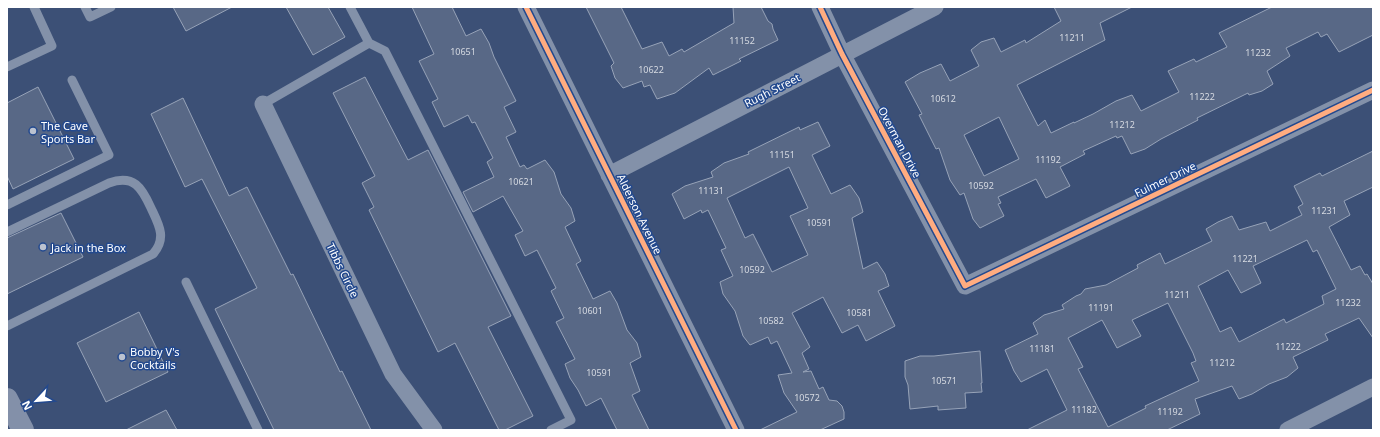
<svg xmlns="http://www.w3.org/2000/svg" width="1380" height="437" viewBox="0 0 1380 437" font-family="'Noto Sans',sans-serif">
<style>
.building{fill:#586886;stroke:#97a3b8;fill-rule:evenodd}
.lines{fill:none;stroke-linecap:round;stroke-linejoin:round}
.lane{stroke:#8391a9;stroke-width:9}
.street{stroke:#8391a9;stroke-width:17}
.primary{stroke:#8390a9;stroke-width:22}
.cycleway-casing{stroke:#23498e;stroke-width:8}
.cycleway{stroke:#ffac80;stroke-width:5}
.poi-dot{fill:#bbc2cf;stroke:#23498e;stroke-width:1.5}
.labels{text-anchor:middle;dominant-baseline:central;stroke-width:3;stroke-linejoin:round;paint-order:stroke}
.number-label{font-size:9px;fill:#d5d9e1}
.street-label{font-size:11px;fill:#fff;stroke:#23498e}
.poi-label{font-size:11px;fill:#fff;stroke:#23498e;text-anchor:start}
</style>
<rect width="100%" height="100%" fill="#3c5076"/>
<!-- building -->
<path class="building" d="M173,7H232L186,31Z
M286,7H328L345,37L313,55Z
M412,7H452L466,36L481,29L489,43L494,57L516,101L504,107L516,132L506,137L520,167L524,165L527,169L545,160L554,172L561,194L571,208L575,221L565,227L581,261L576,264L593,299L610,291L617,303L627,330L637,343L641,357L630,363L640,391L632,395L649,430H617L601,398L586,406L578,390L570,378L565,364L575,359L556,322L564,318L551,291L556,288L537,250L525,256L515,235L523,231L503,196L473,212L463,192L494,177L487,162L493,158L475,122L472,123L468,115L444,127L432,102L438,99L419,61L434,54Z
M586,7H621L642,49L662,42L669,56L682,49L684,52L734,23L733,7H761L768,21L772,24L773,29L778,40L739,59L741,61L713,75L709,68L675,93L657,99L650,85L644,87L642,81L623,88L615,78L611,66L614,63Z
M1054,7H1132L1100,23L1105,40L1017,85L1038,126L1045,120L1051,133L1074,122V123L1093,114L1116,101L1132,95L1141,111L1179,92L1168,71L1194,59L1196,62L1227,47L1219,33L1272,7H1373V35L1339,52L1327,34L1321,37L1318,32L1286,48L1290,56L1267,71L1273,84L1262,91L1249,95L1248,93L1197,118L1198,120L1161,139L1145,149L1131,154L1122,136L1117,138L1116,136L1083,151L1085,154L1060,167L1070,186L1046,198L1036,179L998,197L1001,203L998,204L1004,216L980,228L973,219L964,193L960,195L950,180L939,148L936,149L919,115L922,114L905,82L920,73L941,64L950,81L979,66L971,50L981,42L994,38L1001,52L1025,40L1026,43L1061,21ZM999,117L1019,159L984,176L964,135Z
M365,77L408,160L428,150L511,316L488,327L533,416L505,430H499L455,343L438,352L369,210L374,207L362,183L375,176L333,93Z
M38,87L74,159L13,189L7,176V103Z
M183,98L229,196L247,187L291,275L293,274L340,372L342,371L371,430H274L215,309L257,288L202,179L185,187L151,114Z
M818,122L830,146L812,155L831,194L850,185L859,198L863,212L852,218L863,269L877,262L885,274L889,286L878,291L895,326L866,341L858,325L842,333L823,297L792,313L810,347L802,353L809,369L803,372L811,371L819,389L823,387L829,400L837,401L842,406L844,412V419L820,430H760L797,412L784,393L778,375L792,373L777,341L771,344L768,337L750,345L743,336L735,311L723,294L720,282L733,276L721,250L726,248L708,210L702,213L701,210L684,219L672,194L685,186L713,177L711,172L724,163L749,154L748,152L799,127L800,130ZM789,167L808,208L790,216L808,255L772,272L753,234L745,238L727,198Z
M1373,151V187L1344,201L1350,215L1329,227L1351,270L1360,266L1365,275L1367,274L1373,284V338L1359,318L1325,334L1328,340L1293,357L1298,368L1287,377L1269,384L1252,394L1239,399L1232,386L1195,399L1200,414L1167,430H1027L1067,410L1047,369L1021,382L1014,371L1005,350L1038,334L1033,323L1044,315L1064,309L1062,305L1076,296L1081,294L1085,289L1106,285L1138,268L1137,265L1160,253L1165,264L1212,241L1206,229L1218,222L1232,216L1239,230L1266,222L1270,231L1302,215L1298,207L1303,204L1294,186L1320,173L1322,176ZM1307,240L1313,252L1317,250L1336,289L1322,296L1324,304L1286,323L1284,319L1239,342L1231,327L1220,332L1198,286L1228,270L1241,293L1261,283L1253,266ZM1168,303L1193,353L1196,361L1191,363L1199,381L1145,406L1146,408L1108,427L1078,369L1083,367L1068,338L1102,320L1117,348L1141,336L1132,320Z
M61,213L83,257L7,294V238Z
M139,312L168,372L106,402L77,343Z
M980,351L982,383H981L982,392L965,393L966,408L938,410V406L910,409L908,385L905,377V361L920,356H934Z
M166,410L177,430H126Z"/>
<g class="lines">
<!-- lane -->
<path class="lane" d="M85,7L90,17L111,7
M369,43L385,51L424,128L571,420L551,430
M7,67L52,46L34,7
M263,104L369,43L350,7
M7,205L109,155L72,80
M7,232L109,183C134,174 142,188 151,208C159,225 167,238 153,254L7,326
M186,282L258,430"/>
<!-- street -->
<path class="street" d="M526,7L736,430
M820,7L842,54L965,286L1373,90
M263,104L393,374L434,430
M609,175L935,7
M1288,430L1373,387"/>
<!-- primary -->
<path class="primary" d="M7,399L23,430"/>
<!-- cycleway casing -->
<g class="cycleway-casing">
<path id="cycleway" d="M526,7L736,430
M820,7L842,54L965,286L1373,90"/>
</g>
<!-- cycleway -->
<use href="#cycleway" class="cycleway"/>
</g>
<!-- markers -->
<g class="poi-dot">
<circle cx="33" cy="131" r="4"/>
<circle cx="43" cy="247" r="4"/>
<circle cx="122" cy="357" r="4"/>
</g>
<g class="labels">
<!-- number labels -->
<g class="number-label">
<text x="1072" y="37">11211</text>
<text x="742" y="40">11152</text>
<text x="463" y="51">10651</text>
<text x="1258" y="52">11232</text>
<text x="651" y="69">10622</text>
<text x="1202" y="96">11222</text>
<text x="943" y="98">10612</text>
<text x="1122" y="124">11212</text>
<text x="782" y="154">11151</text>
<text x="1048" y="159">11192</text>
<text x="521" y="181">10621</text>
<text x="981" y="185">10592</text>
<text x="711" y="190">11131</text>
<text x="1324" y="210">11231</text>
<text x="819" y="222">10591</text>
<text x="1245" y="258">11221</text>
<text x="752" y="269">10592</text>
<text x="1177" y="294">11211</text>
<text x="1348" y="302">11232</text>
<text x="1101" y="307">11191</text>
<text x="590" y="310">10601</text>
<text x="859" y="312">10581</text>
<text x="771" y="320">10582</text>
<text x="1288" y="346">11222</text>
<text x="1042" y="348">11181</text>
<text x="1222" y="362">11212</text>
<text x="599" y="372">10591</text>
<text x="944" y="380">10571</text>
<text x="807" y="397">10572</text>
<text x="1084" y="409">11182</text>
<text x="1170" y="411">11192</text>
</g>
<!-- street labels -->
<g class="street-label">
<text transform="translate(772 90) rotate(-27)">Rugh Street</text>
<text transform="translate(900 142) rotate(62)">Overman Drive</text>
<text transform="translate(1165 179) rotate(-26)">Fulmer Drive</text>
<text transform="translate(640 214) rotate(64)">Alderson Avenue</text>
<text transform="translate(343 270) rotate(64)">Tibbs Circle</text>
</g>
<!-- poi labels -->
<g class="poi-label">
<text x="41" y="125">The Cave<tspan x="41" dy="13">Sports Bar</tspan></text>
<text x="51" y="247">Jack in the Box</text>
<text x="130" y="351">Bobby V's<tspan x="130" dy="13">Cocktails</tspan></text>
</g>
</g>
<!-- border -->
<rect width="1380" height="437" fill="none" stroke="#ffffff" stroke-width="16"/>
<!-- north arrow -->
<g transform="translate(36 401) rotate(244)" stroke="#23498e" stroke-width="3" paint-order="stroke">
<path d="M0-3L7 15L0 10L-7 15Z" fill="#ffffff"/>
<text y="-6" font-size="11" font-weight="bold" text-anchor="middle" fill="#ffffff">N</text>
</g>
</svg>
